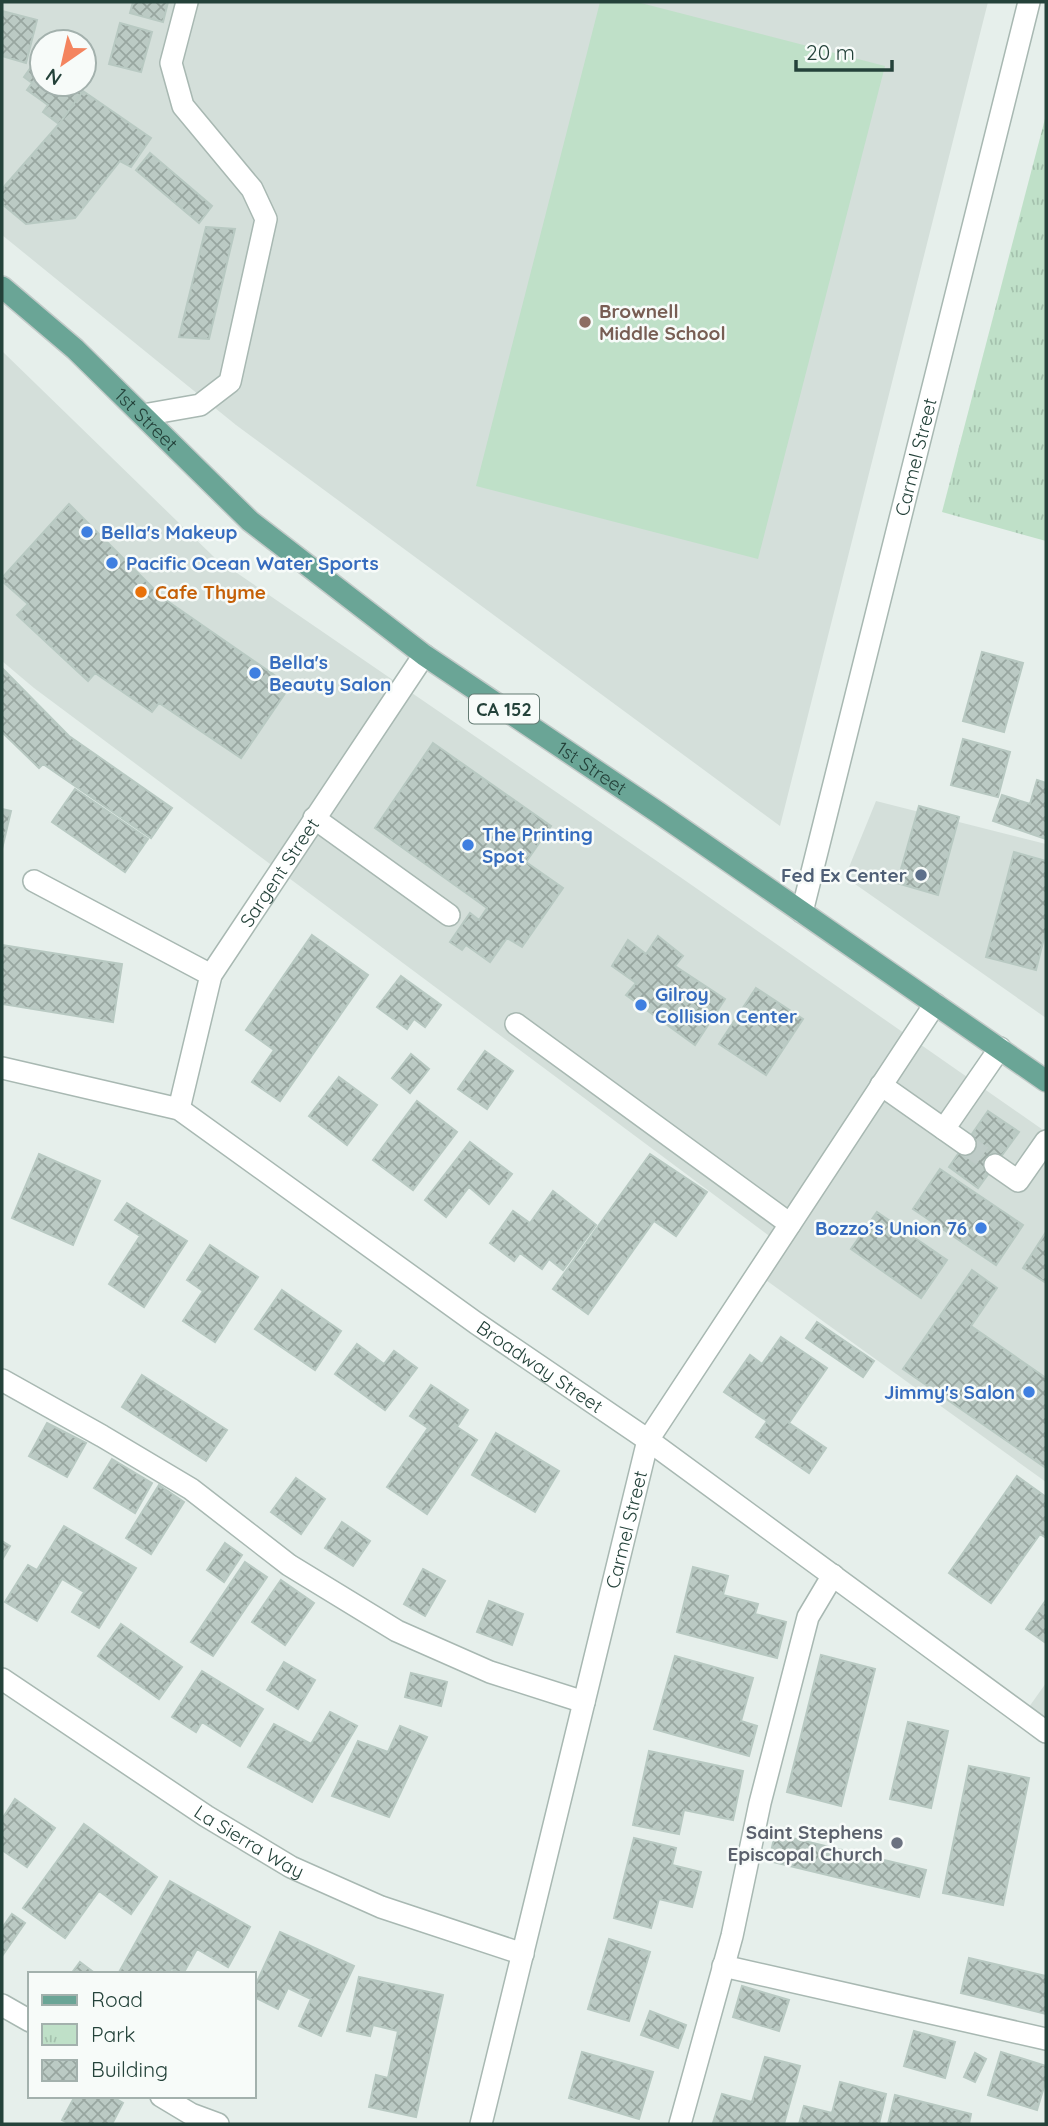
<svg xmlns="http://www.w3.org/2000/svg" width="1048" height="2126" viewBox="0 0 1048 2126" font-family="Quicksand,sans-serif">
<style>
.built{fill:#d4dfda;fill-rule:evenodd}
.grass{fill:#bfe0c8}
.park{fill:url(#park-tufts)}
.building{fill:url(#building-cross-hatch);stroke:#b8c9c2;stroke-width:2}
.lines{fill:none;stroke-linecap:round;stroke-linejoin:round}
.minor-tunnel{stroke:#bfccc8;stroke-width:21;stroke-dasharray:21 10;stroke-linecap:butt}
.minor-casing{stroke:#a8b8b2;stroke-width:24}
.major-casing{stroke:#c2cac8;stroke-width:24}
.minor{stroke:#fff;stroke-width:21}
.major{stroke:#6aa596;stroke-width:21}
.education-dot{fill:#8d6e63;stroke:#f7fbf9;stroke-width:2.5}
.shop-dot{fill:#3f7fe0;stroke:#f7fbf9;stroke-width:2.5}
.food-dot{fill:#e8710a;stroke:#f7fbf9;stroke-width:2.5}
.service-dot{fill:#5c6f8a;stroke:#f7fbf9;stroke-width:2.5}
.worship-dot{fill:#6b7280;stroke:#f7fbf9;stroke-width:2.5}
.labels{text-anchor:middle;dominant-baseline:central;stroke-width:5;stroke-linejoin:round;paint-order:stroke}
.shield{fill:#f7fbf9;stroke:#637a73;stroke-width:2}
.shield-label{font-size:18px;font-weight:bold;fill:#24423a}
.education-label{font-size:19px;font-weight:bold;fill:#785e54;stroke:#f7fbf9;text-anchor:start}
.street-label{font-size:19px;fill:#24423a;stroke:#f7fbf9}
.shop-label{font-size:19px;font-weight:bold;fill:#366cbe;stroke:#f7fbf9;text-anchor:start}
.food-label{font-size:19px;font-weight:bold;fill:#c56008;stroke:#f7fbf9;text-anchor:start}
.service-label{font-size:19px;font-weight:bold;fill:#4e5e75;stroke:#f7fbf9;text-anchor:end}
.worship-label{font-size:19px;font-weight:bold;fill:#5b616d;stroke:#f7fbf9;text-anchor:end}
</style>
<defs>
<pattern id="park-tufts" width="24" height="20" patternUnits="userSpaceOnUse" patternTransform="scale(1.75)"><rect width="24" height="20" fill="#bfe0c8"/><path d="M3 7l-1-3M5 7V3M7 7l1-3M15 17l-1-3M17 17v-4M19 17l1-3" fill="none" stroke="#a4c1ad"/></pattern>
<pattern id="building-cross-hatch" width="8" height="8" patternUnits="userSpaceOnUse" patternTransform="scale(1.75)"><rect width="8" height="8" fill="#bbcac4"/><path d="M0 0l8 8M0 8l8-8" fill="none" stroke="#98a6a0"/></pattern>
</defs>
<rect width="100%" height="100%" fill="#e6efeb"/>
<!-- built -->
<path class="built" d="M2,2H171L182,5L187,2H988L780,826L236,425L2,235ZM42,42H84V84H42Z
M2,351L215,558L683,879L1046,1132V1482L756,1273L776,1241L34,688L2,661Z
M876,801L1046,844V1018L845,877Z
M1046,1683V1731L1024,1714Z"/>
<!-- grass -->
<path class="grass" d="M600,2H637L885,66L758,559L476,486Z"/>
<!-- park -->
<path class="park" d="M1046,115V541L942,512Z"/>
<!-- building -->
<path class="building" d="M133,2H168L163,22L130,13Z
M2,11L37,20L26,63L2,56Z
M120,23L152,32L141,72L109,64Z
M41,53L42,84H73L83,91L59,124L43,112L48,105L27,90L32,83L24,77Z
M83,91L151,138L131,167L120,161L75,218L26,224L2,204V189L59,124Z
M150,153L212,206L199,223L136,170Z
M206,227L235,229L209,339L179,337Z
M69,504L163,598L290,686L241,758L159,703L152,712L95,673L88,681L17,615L28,604L2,581V578Z
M982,652L1023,663L1004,732L963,721Z
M2,668L69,736L172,808L151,838L43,764L39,768L2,732Z
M963,739L1010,752L998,797L951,785Z
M433,743L551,826L526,862L563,888L522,947L507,938L490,962L466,945L462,950L450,942L470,913L479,920L487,908L375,828Z
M1037,780L1046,783V839L993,821L1002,795L1030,804Z
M75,789L148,839L125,872L52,822Z
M919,806L959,817L938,895L897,883Z
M2,809L11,811L2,849Z
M1014,852L1046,861V930L1036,970L986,957Z
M312,935L368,975L280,1101L252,1082L274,1050L246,1030Z
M658,936L683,956L675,966L725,999L695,1045L626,995L636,983L612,966L628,940L646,954Z
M2,945L122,964L113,1022L2,1004Z
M401,976L441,1005L425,1027L414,1019L407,1029L377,1007Z
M756,988L803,1019L766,1075L719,1044Z
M485,1051L513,1071L487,1109L458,1089Z
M411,1054L429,1069L410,1093L392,1078Z
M339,1077L377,1105L347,1145L309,1116Z
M417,1101L457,1132L413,1190L373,1160Z
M988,1111L1019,1132L978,1188L949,1167Z
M470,1142L512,1174L489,1204L469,1187L446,1217L425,1200Z
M39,1154L100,1181L73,1245L12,1218Z
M650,1154L707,1192L676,1236L654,1221L588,1314L553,1289Z
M940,1169L1023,1225L996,1265L913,1209Z
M553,1191L596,1225L563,1270L549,1259L542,1269L520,1253L514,1261L490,1243L513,1211L530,1223Z
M127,1203L187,1241L144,1307L109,1284L140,1236L115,1220Z
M877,1212L947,1260L921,1298L851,1249Z
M1046,1232V1283L1023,1268Z
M210,1245L258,1277L215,1342L183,1321L203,1291L187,1280Z
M972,1270L997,1288L971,1326L1046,1378V1468L903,1369Z
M282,1290L341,1331L315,1370L255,1329Z
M817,1322L874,1361L863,1377L806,1338Z
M781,1337L827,1368L789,1423L826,1448L809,1473L756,1437L767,1421L724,1392L750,1355L762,1364Z
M357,1344L384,1364L394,1351L417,1368L385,1410L335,1374Z
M142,1375L227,1430L206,1461L122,1407Z
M431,1385L468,1410L457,1427L477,1440L427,1514L387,1487L428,1428L410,1416Z
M47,1423L86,1443L67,1477L29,1456Z
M496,1433L559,1471L535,1512L472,1475Z
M112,1459L152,1483L135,1513L94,1488Z
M1017,1476L1046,1497V1538L1040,1534L991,1603L949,1573Z
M296,1478L325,1499L301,1534L271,1512Z
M159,1485L184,1502L151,1554L126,1538Z
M342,1522L370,1541L353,1566L325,1548Z
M64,1526L136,1568L99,1628L72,1612L84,1592L62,1579L37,1621L5,1602L28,1565L37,1570Z
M2,1541L10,1546L2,1560Z
M225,1543L242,1555L224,1582L207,1570Z
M245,1562L267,1577L213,1656L191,1642Z
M693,1567L728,1576L723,1595L758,1604L755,1614L786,1622L777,1658L677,1632Z
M423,1569L445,1581L425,1616L404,1604Z
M281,1580L314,1603L285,1645L252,1622Z
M1046,1600V1643L1026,1629Z
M489,1601L523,1614L512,1645L477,1632Z
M121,1624L182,1667L159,1699L98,1656Z
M821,1655L875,1669L841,1806L787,1792Z
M675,1656L753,1678L741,1721L757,1726L749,1756L654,1729Z
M284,1662L315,1680L298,1709L267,1690Z
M202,1671L263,1709L240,1746L202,1722L196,1732L172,1717Z
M411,1673L447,1682L441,1706L405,1697Z
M330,1712L357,1726L312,1802L248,1767L274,1724L311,1744Z
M908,1722L948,1731L931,1808L890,1799Z
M400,1726L427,1737L389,1817L332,1796L358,1741L388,1752Z
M649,1751L743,1771L733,1820L684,1810L679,1834L633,1825Z
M969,1766L1029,1778L1003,1905L943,1893Z
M15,1799L55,1828L27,1867L2,1850V1819Z
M84,1824L157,1877L131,1914L99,1891L65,1938L23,1908Z
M775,1834L926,1870L919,1897L769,1861Z
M634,1838L676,1848L672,1865L701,1872L692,1907L659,1899L651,1928L614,1918Z
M170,1881L250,1927L228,1967L197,1949L183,1974L171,1969L169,1974H118Z
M12,1914L25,1923L2,1956V1928Z
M280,1932L354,1966L321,2036L299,2026L311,1999L288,1988L278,2009L254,1997V1988Z
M609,1939L650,1952L629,2021L588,2009Z
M969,1958L1046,1976V2014L961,1993Z
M80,1962L96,1974H71Z
M359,1977L443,1995L416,2117L369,2107L376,2075L388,2078L398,2031L373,2025L370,2036L347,2031Z
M742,1986L789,2000L779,2031L733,2017Z
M650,2011L686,2025L678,2048L641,2035Z
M914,2031L955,2042L945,2078L904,2066Z
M582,2052L653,2072L639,2119L569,2098Z
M1001,2052L1046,2066V2080L1037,2110L988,2095Z
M975,2053L986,2059L975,2082L964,2077Z
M765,2057L800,2066L784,2124L713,2123L722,2094L752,2102Z
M840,2082L886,2094L879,2124H799L804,2106L832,2113Z
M895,2095L971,2114L969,2124H888Z
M75,2096H111L123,2103L112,2124H70L62,2120Z"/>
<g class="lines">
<!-- minor-tunnel -->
<path class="minor-tunnel" d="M965,1144L995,1165"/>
<!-- minor casing -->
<g class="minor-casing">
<g id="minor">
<path d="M143,415L200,405L230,382L266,219L252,189L183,106L171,63L187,2"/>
<path d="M314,818L449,915"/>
<path d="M34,881L211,975"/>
<path id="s1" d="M802,912L1029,2"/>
<path d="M516,1024L790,1224"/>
<path id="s2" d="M2,1068L179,1109L476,1323L648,1440L1046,1732"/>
<path d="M881,1085L965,1144"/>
<path id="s3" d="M179,1109L211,975L424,655"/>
<path d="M944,1129L1000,1048"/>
<path d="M995,1165L1018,1181L1046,1141"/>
<path d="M2,1380L102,1436L191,1489L289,1565L397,1631L490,1672L584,1702"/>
<path id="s4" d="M2,1679L206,1816L291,1867L381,1907L523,1954"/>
<path d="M723,1966L1046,2039"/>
<path d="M2,2005L30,2021"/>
<path d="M161,2096L191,2114L218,2124"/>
<path id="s5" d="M481,2124L648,1440L935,1004"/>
<path d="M680,2124L732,1936L760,1803L808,1617L833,1575"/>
</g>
</g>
<!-- major casing -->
<g class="major-casing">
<g id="major">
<path id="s6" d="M2,287L75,349L250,521L424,655L659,813L1046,1081"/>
</g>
</g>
<!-- minor -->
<use href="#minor" class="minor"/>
<!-- major -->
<use href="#major" class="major"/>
</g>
<!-- markers -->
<circle class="education-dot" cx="585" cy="322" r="7"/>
<g class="shop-dot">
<circle cx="87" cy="532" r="7"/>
<circle cx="112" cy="563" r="7"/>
<circle cx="255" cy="673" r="7"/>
<circle cx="468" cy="845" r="7"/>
<circle cx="641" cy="1005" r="7"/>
<circle cx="981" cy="1228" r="7"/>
<circle cx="1029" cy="1392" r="7"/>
</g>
<circle class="food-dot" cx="141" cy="592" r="7"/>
<circle class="service-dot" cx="921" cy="875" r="7"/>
<circle class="worship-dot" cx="897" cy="1843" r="7"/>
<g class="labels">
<!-- shield labels -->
<rect class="shield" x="469" y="694.5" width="70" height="29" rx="5"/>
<g class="shield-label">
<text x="504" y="709">CA 152</text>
</g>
<!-- education labels -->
<g class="education-label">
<text x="599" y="311">Brownell<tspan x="599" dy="22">Middle School</tspan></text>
</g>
<!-- street labels -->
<g class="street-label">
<text stroke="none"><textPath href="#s6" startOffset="196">1st Street</textPath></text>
<text stroke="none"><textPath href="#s1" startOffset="469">Carmel Street</textPath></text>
<text stroke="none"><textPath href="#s6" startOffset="763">1st Street</textPath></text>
<text stroke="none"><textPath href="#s3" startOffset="261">Sargent Street</textPath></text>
<text stroke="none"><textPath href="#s2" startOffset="625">Broadway Street</textPath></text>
<text stroke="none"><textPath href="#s5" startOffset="612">Carmel Street</textPath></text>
<text stroke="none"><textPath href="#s4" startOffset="296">La Sierra Way</textPath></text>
</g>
<!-- shop labels -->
<g class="shop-label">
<text x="101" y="532">Bella's Makeup</text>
<text x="126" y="563">Pacific Ocean Water Sports</text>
<text x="269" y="662">Bella's<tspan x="269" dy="22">Beauty Salon</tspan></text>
<text x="482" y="834">The Printing<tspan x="482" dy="22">Spot</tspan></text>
<text x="655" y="994">Gilroy<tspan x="655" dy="22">Collision Center</tspan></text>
<text x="967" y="1228" text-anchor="end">Bozzo’s Union 76</text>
<text x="1015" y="1392" text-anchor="end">Jimmy's Salon</text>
</g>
<!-- food labels -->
<g class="food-label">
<text x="155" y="592">Cafe Thyme</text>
</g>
<!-- service labels -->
<g class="service-label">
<text x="907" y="875">Fed Ex Center</text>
</g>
<!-- worship labels -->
<g class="worship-label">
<text x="883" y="1832">Saint Stephens<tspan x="883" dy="22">Episcopal Church</tspan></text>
</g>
</g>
<!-- border -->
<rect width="1048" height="2126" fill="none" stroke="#24423a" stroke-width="7"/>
<!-- legend -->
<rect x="28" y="1972" width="228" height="126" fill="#f7fbf9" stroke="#a3b1ad" stroke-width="2"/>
<rect x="42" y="1995" width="35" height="10" fill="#6aa596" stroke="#a3b1ad" stroke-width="2"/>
<text x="91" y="2007" font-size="21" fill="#24423a">Road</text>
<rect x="42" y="2024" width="35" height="21" fill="url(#park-tufts)" stroke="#a3b1ad" stroke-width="2"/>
<text x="91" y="2042" font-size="21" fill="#24423a">Park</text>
<rect x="42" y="2060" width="35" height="21" fill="url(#building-cross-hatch)" stroke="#a3b1ad" stroke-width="2"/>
<text x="91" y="2077" font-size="21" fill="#24423a">Building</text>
<!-- north arrow -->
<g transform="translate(63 63) rotate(214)"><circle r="33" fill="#f7fbf9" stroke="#a3b1ad" stroke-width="2"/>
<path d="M0-5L12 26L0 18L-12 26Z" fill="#f4845f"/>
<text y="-10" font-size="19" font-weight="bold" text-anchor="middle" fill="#24423a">N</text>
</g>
<!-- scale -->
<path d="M796 60v10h96v-10" fill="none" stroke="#24423a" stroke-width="3.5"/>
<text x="806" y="60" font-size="21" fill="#24423a" stroke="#f7fbf9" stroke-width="5" paint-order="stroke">20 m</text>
</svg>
